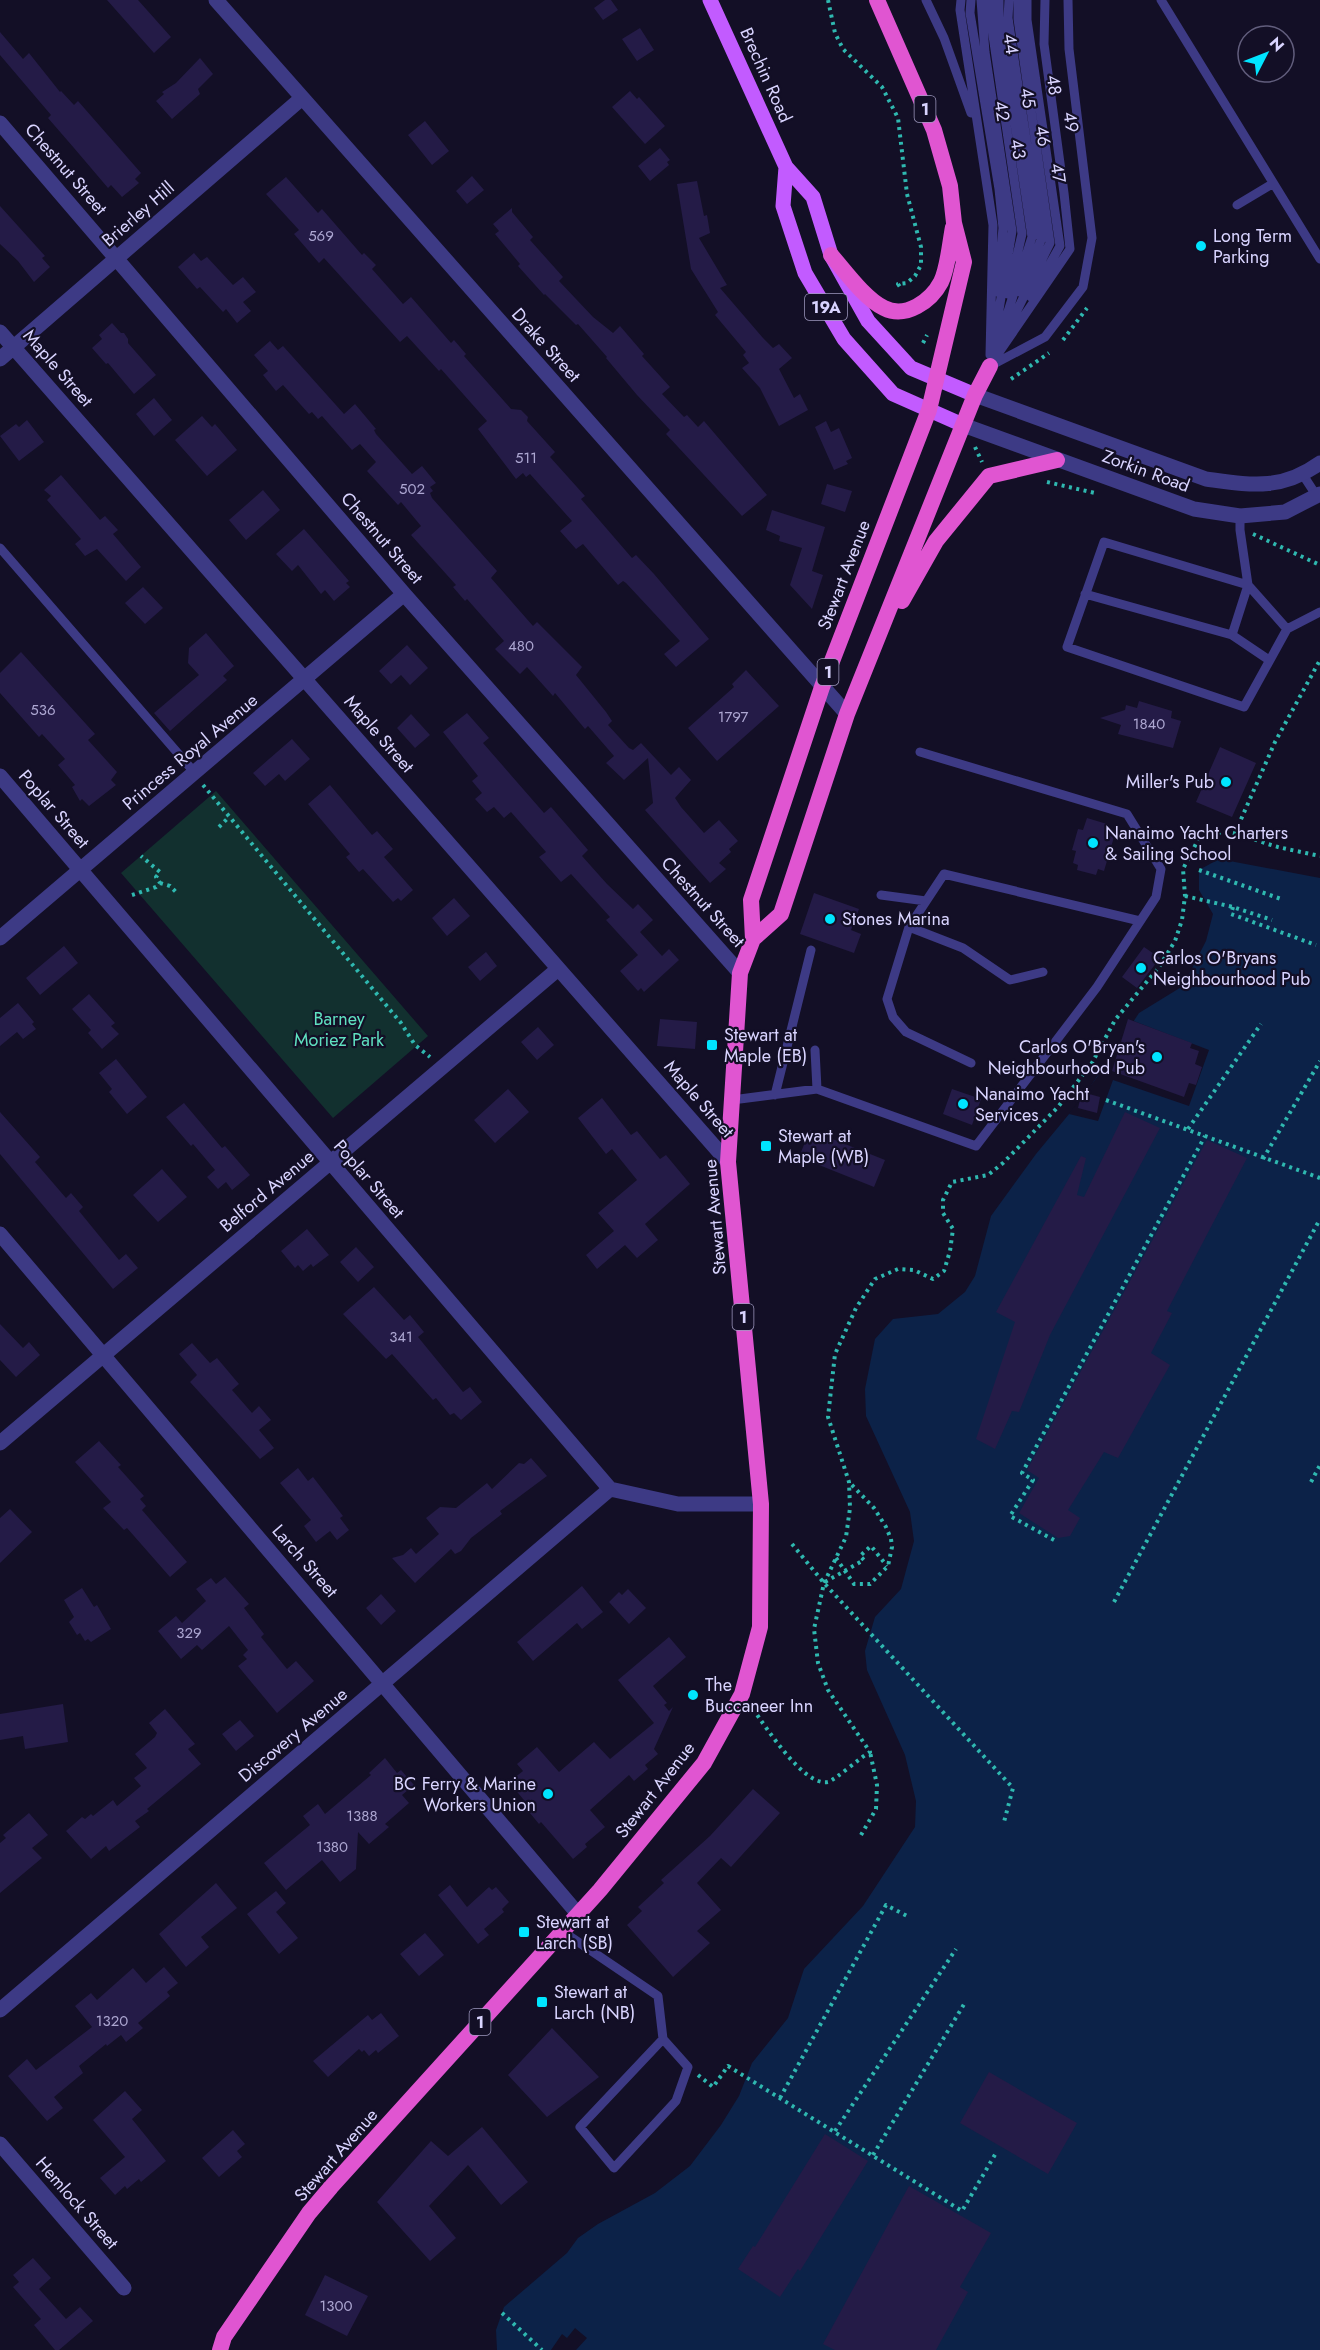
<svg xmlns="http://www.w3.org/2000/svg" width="1320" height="2350" viewBox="0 0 1320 2350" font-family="Jost,sans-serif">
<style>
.green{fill:#12302f}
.water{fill:#0c2248}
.pier{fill:#130f26}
.building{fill:#241b47}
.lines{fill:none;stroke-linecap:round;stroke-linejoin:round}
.path{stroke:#2fb8b0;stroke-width:4;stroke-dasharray:3 4.5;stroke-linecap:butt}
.service{stroke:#3d3a85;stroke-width:9}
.minor{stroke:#3d3a85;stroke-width:15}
.tertiary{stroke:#3d3a85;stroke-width:15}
.primary{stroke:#c25bff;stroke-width:15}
.trunk{stroke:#e055d1;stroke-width:16}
.poi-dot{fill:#00e5ff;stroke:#130f26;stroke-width:2}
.labels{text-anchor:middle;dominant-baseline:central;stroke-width:4.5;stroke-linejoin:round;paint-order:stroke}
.number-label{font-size:15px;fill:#aca6d1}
.shield{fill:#130f26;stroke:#9e99be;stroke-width:1.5}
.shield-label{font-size:16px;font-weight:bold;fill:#d9d4ff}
.street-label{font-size:18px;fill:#d9d4ff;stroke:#130f26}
.poi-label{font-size:18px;fill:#d9d4ff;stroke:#130f26;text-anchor:start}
.park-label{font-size:18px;fill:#5fe0c0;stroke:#130f26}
</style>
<rect width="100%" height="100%" fill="#130f26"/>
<!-- green -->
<path class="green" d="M216,791L428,1036L333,1118L121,873Z"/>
<!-- water -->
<path class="water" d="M1219,859L1320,878V2350H497L496,2330L504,2307L567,2253L578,2238L598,2224L655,2193L690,2166L721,2125L739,2096L752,2063L788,2018L804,1969L863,1906L915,1827L916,1801L905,1755L867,1670L865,1651L875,1617L901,1589L914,1541L910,1512L866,1416L865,1389L875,1339L893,1319L938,1314L965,1292L975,1276L991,1216L1036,1154L1084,1096L1139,1013L1183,986L1206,941L1213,914L1199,890V870Z"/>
<!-- pier -->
<path class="pier" d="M1131,1020L1209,1050L1189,1106L1113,1080L1098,1121L1069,1114L1101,1072Z
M575,2328L587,2338L576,2350H551L562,2334L567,2338Z"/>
<!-- building -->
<path class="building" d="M107,0H138L171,37L154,53Z
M605,0H611L618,10L603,20L594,8Z
M640,28L654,50L637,61L622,39Z
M0,32L23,59L29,53L60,92L61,91L74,105L78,101L141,173L135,179L139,183L122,197L111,185L108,188L74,148L48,118L51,115L0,55Z
M200,58L213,74L198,89L200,94L172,119L156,101L164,94L162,92L176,83Z
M630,91L637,99L639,97L665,126L645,144L612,107Z
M425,121L449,151L432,165L408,135Z
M660,148L670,160L667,162L669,165L650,181L638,166Z
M472,176L484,190L467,204L456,191Z
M286,177L318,213L322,209L362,255L364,253L376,265L372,269L403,304L411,297L451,343L454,340L466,354L464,356L511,409L521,410L528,417L527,421L555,452L550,457L585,496L581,499L632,558L636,555L654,574L709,639L676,667L664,654L680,641L626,583L623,581L618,585L583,544L576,549L560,531L572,521L530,474L526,477L523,473L516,479L478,429L487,421L441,369L439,371L407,336L400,342L324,258L319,263L294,234L299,230L266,194Z
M697,181L704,216L707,215L710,233L699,238L727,285L720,288L763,338L773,348L779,344L792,358L779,369L794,398L800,394L808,410L779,426L760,388L742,368L749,363L743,355L746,352L715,315L718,312L691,269L677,184Z
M0,206L45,256L42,258L50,267L34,282L18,261L0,244Z
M512,208V212L533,237L530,240L563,277L559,281L593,317L613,333L620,326L644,354L642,356L670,387L662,394L684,417L687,415L698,427L704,421L767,495L742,516L666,434L670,430L637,395L606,358L607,357L578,324L576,325L545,294L544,295L518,266L520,264L495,234L499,231L493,224Z
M194,253L201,261L207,257L233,285L243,277L256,292L243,302L251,311L237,323L226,309L223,312L200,287L197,289L178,267Z
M112,323L121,333H124L128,339V343L156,375L134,394L108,363L106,364L92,348L102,339L99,335Z
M270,341L278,350L283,346L344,414L355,404L376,429L374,430L376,434L412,474L422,466L436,483L430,487L433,491L430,493L432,498L497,571L491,578L533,626L537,622L582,667L576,675L606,712L612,721L608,725L629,748L633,750L641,743L671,775L679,767L691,780L675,798L681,807L704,833L719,820L738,841L729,849L731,852L719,863L726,869L710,883L645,810L653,803L648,758L624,780L606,763L614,756L588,726L585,729L555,693L553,696L527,667L520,674L495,649L504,641L467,599L465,601L453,587L456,585L411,535L421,526L401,502L398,505L367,471L376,462L360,444L352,450L322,416L318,419L312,412L309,414L283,385L276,391L263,375L268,371L254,355Z
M154,398L172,420L154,436L136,414Z
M202,416L212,427L215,424L237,450L207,476L175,440Z
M27,420L44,442L19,461L0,436L16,424L19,427Z
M826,421L831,432L839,428L852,458L846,461L848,464L834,470L815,427Z
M61,475L100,520L105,516L118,530L113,534L141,567L126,581L97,549L85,556L75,544L81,539L47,500L51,496L44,490Z
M827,484L852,491L845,512L821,504Z
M263,490L280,510L246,540L229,520Z
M772,510L825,527L812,571L823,575L812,609L790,585L802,548L779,541L780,536L766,530Z
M304,529L349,581L346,583L350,587L334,601L325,590L321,594L298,565L292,571L276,554Z
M143,587L163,608L145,624L125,603Z
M206,633L234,666L223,676L227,680L170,731L154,713L199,675L188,663L189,648Z
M407,645L428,668L410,685L401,675L391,684L379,671Z
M21,652L95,734L88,740L117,772L111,780L116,785L89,806L82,799L80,801L72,787L75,785L58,765L65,759L42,734L39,737L0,693V673Z
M746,670L779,706L717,761L688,728L734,687L732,684Z
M1139,701L1172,711L1171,718L1181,721L1173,748L1118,734L1121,725L1100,718L1125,710L1126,705L1137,708Z
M467,713L489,738L483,743L544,813L551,807L588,850L582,856L607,884L633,909L638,904L653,920L640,932L662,956L669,949L679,960L644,992L641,988L638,991L620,971L638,955L606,920L610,917L571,874L561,882L539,857L546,852L511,812L504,818L494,807L487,812L475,799L482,793L472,781L478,776L443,732Z
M411,714L430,735L415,748L397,728Z
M292,739L310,759L285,781L279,774L265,786L253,773Z
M1220,747L1256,763L1232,817L1196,802Z
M330,785L372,835L377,831L393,849L384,857L413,890L401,901L398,898L393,902L363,869L359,872L346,857L350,854L308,804Z
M1087,818L1107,824L1104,834L1114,837L1104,871L1098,869L1096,875L1077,870L1078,865L1073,863L1076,851L1072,850L1078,829L1083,830Z
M814,893L859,909L851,930L861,934L854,953L800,934Z
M454,898L470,916L447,936L432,918Z
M64,946L78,963L40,995L26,978Z
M1144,947L1160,958L1137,988L1122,977Z
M486,952L497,966L480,981L468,967Z
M89,994L115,1023L111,1026L119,1034L102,1049L88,1033L91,1030L72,1009Z
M18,1003L34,1022L32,1024L36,1029L23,1039L17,1032L0,1046V1018Z
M660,1019L697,1022L695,1049L657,1046Z
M1128,1019L1192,1043L1190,1048L1199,1051L1195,1064L1202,1067L1196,1085L1189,1083L1184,1097L1112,1071Z
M538,1027L554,1045L537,1060L521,1042Z
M116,1059L147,1097L127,1114L109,1092L112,1089L99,1073Z
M508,1089L529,1112L495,1143L474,1120Z
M952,1089L981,1099L972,1125L943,1114Z
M1082,1092L1100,1097L1097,1113L1078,1108Z
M602,1098L631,1135L637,1131L660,1159L666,1155L690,1184L645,1224L658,1240L637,1258L625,1245L597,1269L586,1255L614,1231L598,1213L637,1180L612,1149L606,1154L578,1118Z
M184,1103L222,1148L225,1146L250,1175L232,1190L226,1182L218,1189L207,1177L215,1170L193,1144L191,1146L166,1117Z
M0,1112L40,1157L35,1162L66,1198L71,1193L83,1207L79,1211L119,1260L126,1254L138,1268L113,1289L0,1154Z
M1125,1112L1160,1128L1050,1335L1019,1412L1012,1411L995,1449L976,1439L1015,1322L996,1312L1081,1156L1086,1158L1077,1195L1084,1197Z
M810,1130L885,1160L874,1187L799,1157Z
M1207,1140L1247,1158L1167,1311L1172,1313L1151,1353L1170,1365L1118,1458L1104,1452L1068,1510L1080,1518L1070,1536L1058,1538L1019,1513L1039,1478L1027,1470Z
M162,1169L187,1197L158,1222L133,1195Z
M307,1229L329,1255L313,1267L311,1264L303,1271L298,1265L295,1268L281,1251Z
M356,1247L374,1267L358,1282L340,1262Z
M374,1287L404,1320L410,1315L424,1332L418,1337L463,1392L470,1387L482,1402L461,1420L454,1413L450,1415L436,1398L433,1400L392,1354L386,1359L343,1314Z
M0,1324L23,1348L29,1342L40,1355L16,1377L0,1360Z
M192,1343L210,1363L217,1358L233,1377L239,1384L232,1390L252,1413L259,1406L271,1420L259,1430L274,1448L260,1459L190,1382L197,1375L179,1354Z
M99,1441L121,1465L118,1467L144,1496L140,1499L146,1506L142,1510L187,1562L170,1577L127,1528L124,1530L103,1508L111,1502L75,1462Z
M531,1458L547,1476L500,1511L502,1514L471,1538L461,1551L455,1554L451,1549L415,1583L392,1558L403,1555L411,1548L416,1554L439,1534L426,1518L440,1507L456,1508L487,1483L492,1489L519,1463L524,1464Z
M298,1468L308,1481L313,1477L343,1516L340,1518L349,1530L337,1540L330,1531L316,1542L304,1526L311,1520L280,1483Z
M10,1509L32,1532L0,1563V1518Z
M225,1577L249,1604L244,1608L264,1634L261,1637L287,1669L296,1661L314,1681L277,1713L238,1666L247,1659L243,1655L248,1650L229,1626L202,1650L197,1645L181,1659L158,1631L176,1616L182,1623L206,1601L196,1589L211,1578L216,1584Z
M582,1586L603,1612L582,1629L577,1623L533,1661L517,1642Z
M82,1588L94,1607L97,1605L111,1629L91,1642L88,1639L85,1641L80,1633L77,1635L69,1622L74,1617L64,1600Z
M628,1589L646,1608L629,1624L609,1602L619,1592L622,1595Z
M381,1594L396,1611L381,1625L366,1608Z
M669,1637L686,1657L653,1686L667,1703L664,1705L669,1711L673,1707L654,1749L658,1754L645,1765L648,1769L634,1781L629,1775L590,1810L605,1827L585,1844L587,1847L573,1859L541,1822L539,1824L525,1807L528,1805L509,1782L523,1771L517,1764L537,1747L559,1772L594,1742L610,1759L654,1723L618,1680Z
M63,1704L68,1742L25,1749L23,1736L0,1740V1714Z
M165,1709L195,1744L188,1749L201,1764L147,1809L149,1811L135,1821L140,1827L109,1851L106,1846L91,1859L66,1831L82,1817L85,1819L91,1814L93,1816L113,1800L117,1806L141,1786L134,1778L147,1768L135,1754L155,1737L157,1733L149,1723Z
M240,1720L254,1736L236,1751L222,1734Z
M385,1758L397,1773L401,1770L414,1785L402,1795L409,1803L385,1824L389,1827L369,1844L358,1832L356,1869L340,1882L322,1860L286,1890L264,1863L310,1825L303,1816L318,1804L325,1814L371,1775L369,1773Z
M753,1789L780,1813L731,1867L721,1858L697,1883L721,1910L697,1931L710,1943L673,1977L627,1925L642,1911L638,1907L664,1883L661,1880L710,1836Z
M29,1813L48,1835L32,1848L42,1858L0,1893V1843L6,1838L3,1835Z
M216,1883L237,1908L201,1937L209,1947L186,1967L159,1934Z
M450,1885L467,1907L489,1887L492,1890L496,1887L509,1902L502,1909L504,1912L484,1929L489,1935L478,1944L438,1895Z
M276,1891L286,1903L276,1912L298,1938L279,1954L247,1914Z
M425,1933L444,1955L419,1976L400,1954Z
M164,1967L178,1983L167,1992L170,1996L138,2023L143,2028L126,2042L121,2035L107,2046L106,2044L79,2066L83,2073L54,2097L63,2108L47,2121L8,2076L27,2059L36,2070L92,2027L75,2006L91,1993L97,2000L133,1968L146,1983Z
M381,2013L399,2036L378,2053L376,2050L369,2056L364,2050L362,2052L359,2049L328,2077L313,2061L368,2015L372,2020Z
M552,2028L599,2077L547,2117L508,2075Z
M989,2072L1077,2123L1048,2174L960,2123Z
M125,2091L142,2110L132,2119L166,2161L141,2182L139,2179L127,2189L125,2186L115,2195L100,2178L125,2157L93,2120Z
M482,2127L528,2182L501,2205L468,2165L429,2206L456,2238L430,2261L377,2202L431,2141L448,2156Z
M233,2130L245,2144L237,2151L242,2157L219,2177L202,2158Z
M825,2134L868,2161L800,2271L798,2269L780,2297L738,2269L753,2246L755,2247Z
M909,2186L991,2233L960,2287L968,2292L936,2350H835L823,2344Z
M33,2258L51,2278L39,2289L66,2319L80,2307L93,2321L59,2350H55L34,2325L41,2319L13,2287L19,2282L13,2275Z
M325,2275L368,2296L347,2336L305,2315Z"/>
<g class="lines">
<!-- path -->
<path class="path" d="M828,0L835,33L843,49L882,87L898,118L907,194L921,247V265L915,276L907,283L898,284L900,287
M1063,340L1087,308
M923,343L927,335
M1011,379L1049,353
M975,447L982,462
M1047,482L1095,493
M1253,534L1320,565
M203,785L401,1023L415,1045L430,1057
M219,827L229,817
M1235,833L1275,742L1320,660
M1199,870L1281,899
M160,883L170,886L177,893
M132,895L156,887L160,883L156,877L160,872L141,856
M1185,896L1233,907L1272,920
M1233,907L1231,914L1316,945
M1106,1100L1320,1178
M1188,1129L1261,1024
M1263,1159L1320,1061
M1311,1482L1320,1465
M1054,1540L1010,1516L1033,1480L1022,1473L1205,1136
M792,1544L824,1583L1013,1788L1004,1822
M836,1558L854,1584H870L888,1566L892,1547L891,1539L886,1527L874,1508L850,1483
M825,1582L864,1560L860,1556L871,1546L887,1566
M1114,1602L1320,1219
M753,1709C766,1727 804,1787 828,1782C835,1780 861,1757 870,1752L828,1690L818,1663L814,1629L824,1583L846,1537L850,1508L849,1482L828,1417L835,1354L856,1308L875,1279L898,1269L914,1270L933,1279L944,1271L950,1251L953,1229L943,1213V1200L952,1182L988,1175L1003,1163L1058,1107L1092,1063L1115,1020L1159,967L1175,941L1182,920L1185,896L1183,869L1199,838C1226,824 1251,840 1278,847C1291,850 1306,853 1320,856
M861,1835L876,1809L877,1785L870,1752
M698,2075L713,2087L728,2066L962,2211L996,2153
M780,2098L886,1905L907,1916
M835,2131L956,1949
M873,2155L966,2001
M502,2313L542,2350"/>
<!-- service -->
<path class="service" d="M926,0L944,38L971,113
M961,0L960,10L993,225L990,355
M971,0L970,13L999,189L1003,228L997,292
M981,0L985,52L1012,231L995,334
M990,0V15L1022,234L1008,294
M1009,0L1008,18L1041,240L1020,292
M1027,0V20L1060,246L1031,297
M1161,0L1320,259
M1237,205L1272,184
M1004,337L1050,243L1018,19V0
M994,355L1032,237L999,17V0
M991,364L1070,249L1064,193L1044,44L1045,0
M990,366L1045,337L1083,287L1092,238L1069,49L1068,0
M1303,475L1318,498
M1104,542L1248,585L1287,629L1244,707L1067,647Z
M0,548L195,773
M1085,594L1232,635L1248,585L1240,530V516
M1287,629L1320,612
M1232,635L1269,660
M881,895L926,901
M909,927L887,999L893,1017L906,1032L971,1063
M1043,972L1010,980L963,948L909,927L944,874L1140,921
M815,1050L817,1089
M775,1095L811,950
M732,1100L817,1089L976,1146L1097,987L1156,897L1161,869L1127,814L920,752
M562,1931L658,1996L663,2039L580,2127L614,2168L676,2101L688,2067L663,2039"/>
<!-- minor -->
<path class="minor" d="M216,0L847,714
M0,123L404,594L740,973
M0,332L728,1162
M0,359L302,98
M963,425L1194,509L1240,516L1285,512L1320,494
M0,776L610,1489L678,1504H761
M0,938L404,594
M0,1234L578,1914
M0,1443L558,969
M0,2010L610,1489
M0,2144L124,2288"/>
<!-- tertiary -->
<path class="tertiary" d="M975,395L1206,479C1251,485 1281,491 1320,463"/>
<!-- primary -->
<path class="primary" d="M710,0L786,167L813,197L831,255L868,321L911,368L975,395
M786,167L783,206L805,273L844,339L893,394L963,425"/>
<!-- trunk -->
<path class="trunk" d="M831,255C845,271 865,299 884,308C906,319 931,301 941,282C948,268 950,242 953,227
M902,601L936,541L989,476L1057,460
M753,939L781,914L847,714L975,395L990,366
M220,2350L224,2337L309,2213L331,2187L600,1890L704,1763L742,1694L760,1627L761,1504L728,1162L740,973L753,939L751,900L822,687L929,410L964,262L954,223L950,186L934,130L877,0"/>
</g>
<!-- markers -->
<g class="poi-dot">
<circle cx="1201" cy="246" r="6"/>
<circle cx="1226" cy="782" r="6"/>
<circle cx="1093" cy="843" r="6"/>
<circle cx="830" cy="919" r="6"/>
<circle cx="1141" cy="968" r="6"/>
<rect x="706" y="1039" width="12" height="12" rx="3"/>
<circle cx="1157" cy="1057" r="6"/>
<circle cx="963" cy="1104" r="6"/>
<rect x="760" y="1140" width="12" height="12" rx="3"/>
<circle cx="693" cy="1695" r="6"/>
<circle cx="548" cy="1794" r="6"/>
<rect x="518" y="1926" width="12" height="12" rx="3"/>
<rect x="536" y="1996" width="12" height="12" rx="3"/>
</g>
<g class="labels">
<!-- number labels -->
<g class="number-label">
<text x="321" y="236">569</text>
<text x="526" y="458">511</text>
<text x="412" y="489">502</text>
<text x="521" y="646">480</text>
<text x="43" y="710">536</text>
<text x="733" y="717">1797</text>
<text x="1149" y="724">1840</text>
<text x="401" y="1337">341</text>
<text x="189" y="1633">329</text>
<text x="362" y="1816">1388</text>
<text x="332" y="1847">1380</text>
<text x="112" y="2021">1320</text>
<text x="336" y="2306">1300</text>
</g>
<!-- shield labels -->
<g class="shield">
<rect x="914.5" y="96" width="21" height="26" rx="4.5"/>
<rect x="805" y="294" width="42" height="26" rx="4.5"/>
<rect x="817.5" y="659" width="21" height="26" rx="4.5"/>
<rect x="732.5" y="1304" width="21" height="26" rx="4.5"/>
<rect x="469.5" y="2009" width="21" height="26" rx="4.5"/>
</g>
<g class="shield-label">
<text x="925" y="109">1</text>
<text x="826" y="307">19A</text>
<text x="828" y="672">1</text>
<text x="743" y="1317">1</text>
<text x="480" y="2022">1</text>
</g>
<!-- street labels -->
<g class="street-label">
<text transform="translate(1011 44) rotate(82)">44</text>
<text transform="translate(766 75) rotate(66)">Brechin Road</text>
<text transform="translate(1054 85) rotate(82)">48</text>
<text transform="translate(1028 98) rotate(81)">45</text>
<text transform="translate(1002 111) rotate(81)">42</text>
<text transform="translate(1071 122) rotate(82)">49</text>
<text transform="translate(1043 136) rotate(81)">46</text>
<text transform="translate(1018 149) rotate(81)">43</text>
<text transform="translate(66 169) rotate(49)">Chestnut Street</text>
<text transform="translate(1058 173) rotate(82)">47</text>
<text transform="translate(138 214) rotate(-41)">Brierley Hill</text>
<text transform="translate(546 345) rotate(48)">Drake Street</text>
<text transform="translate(58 368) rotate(49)">Maple Street</text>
<text transform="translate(1146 471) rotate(20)">Zorkin Road</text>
<text transform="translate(382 538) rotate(49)">Chestnut Street</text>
<text transform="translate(844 575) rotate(-69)">Stewart Avenue</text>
<text transform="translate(379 734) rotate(49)">Maple Street</text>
<text transform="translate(190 752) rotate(-40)">Princess Royal Avenue</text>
<text transform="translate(54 809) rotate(49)">Poplar Street</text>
<text transform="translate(703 902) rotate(48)">Chestnut Street</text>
<text transform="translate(699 1099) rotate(49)">Maple Street</text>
<text transform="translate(369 1179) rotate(49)">Poplar Street</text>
<text transform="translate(267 1191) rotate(-40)">Belford Avenue</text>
<text transform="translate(715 1217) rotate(-95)">Stewart Avenue</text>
<text transform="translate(305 1561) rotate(49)">Larch Street</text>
<text transform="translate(293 1735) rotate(-40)">Discovery Avenue</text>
<text transform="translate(655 1790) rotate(-52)">Stewart Avenue</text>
<text transform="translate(336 2155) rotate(-49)">Stewart Avenue</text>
<text transform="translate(77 2203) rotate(49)">Hemlock Street</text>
</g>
<!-- poi labels -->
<g class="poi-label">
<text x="1213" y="236">Long Term<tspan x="1213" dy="21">Parking</tspan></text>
<text x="1214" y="782" text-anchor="end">Miller's Pub</text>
<text x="1105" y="833">Nanaimo Yacht Charters<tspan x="1105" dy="21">&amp; Sailing School</tspan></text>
<text x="842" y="919">Stones Marina</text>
<text x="1153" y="958">Carlos O'Bryans<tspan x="1153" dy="21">Neighbourhood Pub</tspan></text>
<text x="724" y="1035">Stewart at<tspan x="724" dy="21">Maple (EB)</tspan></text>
<text x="1145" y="1047" text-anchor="end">Carlos O'Bryan's<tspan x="1145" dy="21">Neighbourhood Pub</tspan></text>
<text x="975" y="1094">Nanaimo Yacht<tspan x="975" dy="21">Services</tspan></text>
<text x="778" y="1136">Stewart at<tspan x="778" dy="21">Maple (WB)</tspan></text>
<text x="705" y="1685">The<tspan x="705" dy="21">Buccaneer Inn</tspan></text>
<text x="536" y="1784" text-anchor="end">BC Ferry &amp; Marine<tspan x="536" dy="21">Workers Union</tspan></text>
<text x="536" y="1922">Stewart at<tspan x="536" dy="21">Larch (SB)</tspan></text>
<text x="554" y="1992">Stewart at<tspan x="554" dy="21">Larch (NB)</tspan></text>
</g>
<!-- park labels -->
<g class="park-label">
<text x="339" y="1019">Barney<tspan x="339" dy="21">Moriez Park</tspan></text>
</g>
</g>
<!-- north arrow -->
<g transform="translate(1266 54) rotate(48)"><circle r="28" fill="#130f26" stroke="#625e7d" stroke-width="1.5"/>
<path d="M0-4.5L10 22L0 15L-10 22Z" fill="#00e5ff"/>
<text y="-9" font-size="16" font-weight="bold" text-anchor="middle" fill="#d9d4ff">N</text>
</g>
</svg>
